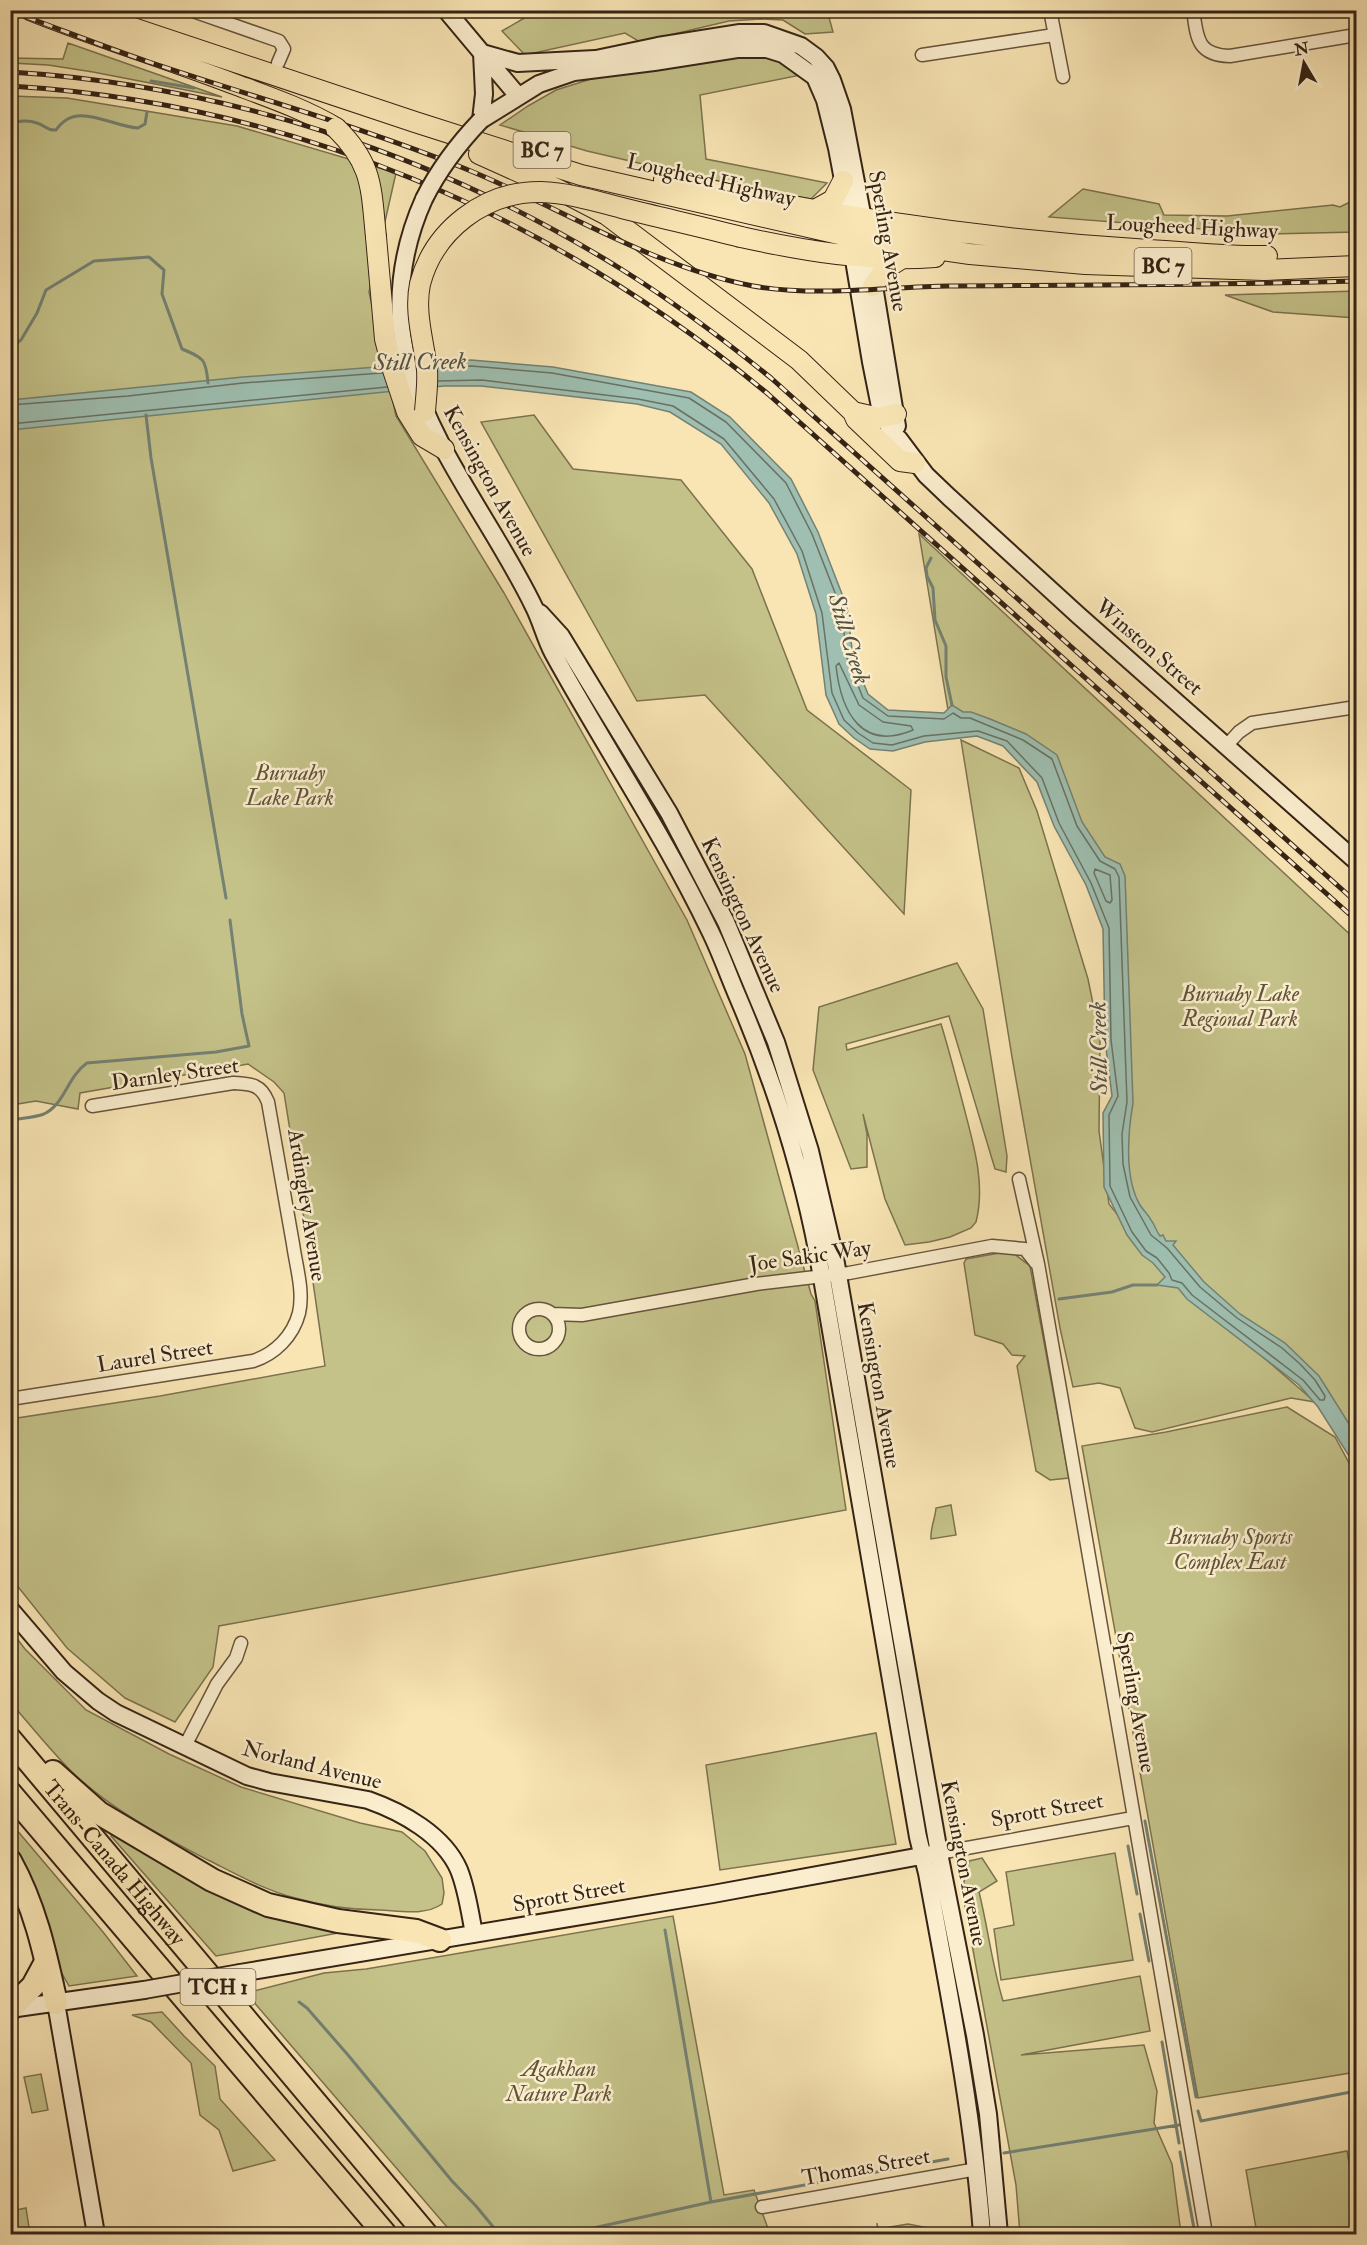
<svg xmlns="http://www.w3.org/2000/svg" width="1367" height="2245" viewBox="0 0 1367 2245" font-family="'IM FELL Double Pica',serif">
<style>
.green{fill:#c4c289;stroke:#7c724f;stroke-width:1.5}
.water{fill:#9ebfb1;stroke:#748173;stroke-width:1.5}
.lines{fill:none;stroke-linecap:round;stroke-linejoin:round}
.shore{stroke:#6a7163;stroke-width:1.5}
.stream{stroke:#748173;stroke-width:3}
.street-casing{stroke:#66543d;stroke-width:15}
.secondary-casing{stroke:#352315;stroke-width:20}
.primary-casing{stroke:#352315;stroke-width:22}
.highway-casing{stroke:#352315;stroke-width:26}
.street{stroke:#fbeece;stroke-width:12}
.secondary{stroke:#fbeece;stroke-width:16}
.primary{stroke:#f9e5b4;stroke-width:20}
.highway{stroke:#f9e5b4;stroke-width:22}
.rail-casing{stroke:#352315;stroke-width:5}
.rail{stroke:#fbeece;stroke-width:3;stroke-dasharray:9;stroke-linecap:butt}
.secondary-bridge-casing{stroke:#352315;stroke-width:20;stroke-linecap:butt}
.primary-bridge-casing{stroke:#352315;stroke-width:22;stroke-linecap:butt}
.secondary-bridge{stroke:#fbeece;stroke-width:16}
.primary-bridge{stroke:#f9e5b4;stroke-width:20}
.labels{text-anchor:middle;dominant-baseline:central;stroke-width:5;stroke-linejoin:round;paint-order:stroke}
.shield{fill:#fbeece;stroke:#70604c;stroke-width:1.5}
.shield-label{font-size:21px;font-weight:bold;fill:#352315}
.street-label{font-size:22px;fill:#352315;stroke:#fbeece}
.park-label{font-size:22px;font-style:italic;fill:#605338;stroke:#fbeece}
.water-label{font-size:24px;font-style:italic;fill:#545244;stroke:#fbeece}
</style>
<rect width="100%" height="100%" fill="#f9e5b4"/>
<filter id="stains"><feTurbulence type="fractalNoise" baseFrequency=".00333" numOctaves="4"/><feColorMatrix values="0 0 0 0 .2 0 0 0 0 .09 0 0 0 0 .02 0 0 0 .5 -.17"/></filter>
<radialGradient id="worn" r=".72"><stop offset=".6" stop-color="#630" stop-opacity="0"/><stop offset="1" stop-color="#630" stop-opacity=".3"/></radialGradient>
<!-- green -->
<path class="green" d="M827,10L833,32L805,34L783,20L761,19L729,21L640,42L625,33L525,55L502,31L526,17L583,11Z
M68,43L222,97L93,72L48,65L11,63V58L63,59Z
M745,55L772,57L801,75L700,95L706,159L827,183L811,199L729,184L587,151L500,125L528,106L556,90L591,79Z
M11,96L67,98L237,126L396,173L369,292L396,416L504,593L687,920L745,1054L811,1294L815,1301L846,1510L219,1626L213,1667L175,1722L125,1698L67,1648L11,1578V1419L160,1396L325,1366L294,1149H293L284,1093L274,1082L248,1064L80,1093L78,1109L36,1101L11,1105Z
M1083,189L1159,204L1164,215L1227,216L1333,205L1340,207L1356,199V232L1266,234L1049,217Z
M1356,291V318L1273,312L1225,295Z
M534,415L573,469L681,480L752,569L807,710L911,790L904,914L705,695L637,701L481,422Z
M919,534L1356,940V1443L1137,1218L1122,1149L1118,890L1040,750L948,710Z
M961,740L1019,768L1037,811L1088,979L1100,1038L1099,1131L1109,1204L1158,1266L1315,1402L1291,1398L1152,1432L1135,1428L1120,1388L1099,1383L1073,1387L1060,1328L1012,1057Z
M957,963L983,1009L1007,1156L1006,1172L995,1169L949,1016L846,1044L847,1050L941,1024C949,1050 956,1077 963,1104C973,1143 986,1183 976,1222L971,1228L950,1237L929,1242L905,1245L885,1199L863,1114L867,1134V1167L851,1169L813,1070L819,1007Z
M1005,1252L1013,1253L1030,1266L1069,1478L1050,1480L1036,1471L1017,1366L1025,1356L1012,1355L1003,1344L975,1335L964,1263L966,1259Z
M1287,1407L1335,1437L1356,1476V2072L1198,2098L1082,1446L1166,1432Z
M951,1505L956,1535L931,1539C930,1528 935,1520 936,1508Z
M11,1631L25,1649L86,1710L169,1754L241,1787L360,1823L402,1832L425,1851L442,1878L444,1893L442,1904C425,1916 400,1911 380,1910C351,1910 323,1906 295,1898C264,1890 236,1874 208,1860C160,1835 110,1809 71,1771C50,1750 31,1726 11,1703Z
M876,1733L896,1844L720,1870L706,1765Z
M10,1822L103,1932L137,1976L69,1986L56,1963L43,1911L34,1886L19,1865L11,1850Z
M116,1832L354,1930L216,1956L111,1836Z
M1115,1853L1133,1960L1001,1980L994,1929L1014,1925L1006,1872Z
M982,1858L997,1881L979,1892C988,1928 992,1965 1003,2001L1140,1976L1150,2031L1021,2055L1144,2045L1157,2091L1154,2123L1172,2164L1181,2234H1020L1016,2185L962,1890L969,1861Z
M673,1916L724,2195L754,2190L770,2234H453L246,1993L324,1973L366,1969L449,1955Z
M162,2012L184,2036L215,2066L220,2099L275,2160L233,2171L219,2130L200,2115L191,2063L151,2022L132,2015Z
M41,2074L48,2110L32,2113L24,2077Z
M1347,2151L1356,2203V2234H1257L1246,2170Z
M26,2208L30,2234H11V2211Z
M877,2223L878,2229L908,2224L929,2228L928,2234H878Z"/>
<!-- water -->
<path class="water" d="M471,360L553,367L691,392L730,417L791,479L818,532L847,607L853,657L868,694L888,710L944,713L952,705L963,712H971L990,719L1026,734L1057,755L1082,822L1105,857L1120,864L1125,876L1133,1103C1128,1132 1124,1178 1140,1205C1143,1210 1148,1214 1151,1220C1155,1225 1156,1231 1160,1236L1163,1235L1166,1241H1176L1173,1245L1204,1282L1240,1314L1285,1343L1319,1376L1356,1435V1467L1318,1407L1299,1385L1187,1299L1178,1288L1157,1285L1165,1277L1153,1263L1142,1255L1127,1235L1104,1187L1103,1113L1112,1096L1105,1040L1103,929L1086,885L1054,826L1037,782L1003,746L977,736L925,742L893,751L870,749L854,738L839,724L826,695L816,614L797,554L769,503L721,444L670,412L637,404L481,386H444L11,430V400L243,377Z"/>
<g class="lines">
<!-- shore -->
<path class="shore" d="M438,368L471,366L552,373L689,398L726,422L786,483L812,534L841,608L847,658L863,698L888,716L944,719L953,713L961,718H970L1023,740L1052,759L1077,826L1100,861L1115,869L1119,877L1127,1102L1122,1134L1123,1164L1130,1197L1151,1235L1167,1248L1200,1287L1237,1318L1282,1348L1300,1364L1315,1380L1325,1396L1324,1400H1320L1303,1380L1192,1295L1182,1283L1172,1280L1169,1273L1157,1258L1146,1251L1132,1232L1110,1186L1109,1115L1118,1096L1111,1040L1109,928L1091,883L1059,823L1042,778L1007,741L978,731L924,736L892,745L873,743L858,733L844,720L832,693L822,613L802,551L774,499L724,439L673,406L638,399L482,380L438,381
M10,405L128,396L243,383L382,373
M10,424L387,387
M839,663L859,705L883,722L911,726L913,730C861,752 841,711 836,666Z
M1095,869L1110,875L1112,900L1110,903L1106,901L1094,873Z"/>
<!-- stream -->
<path class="stream" d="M151,81L194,88
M10,123C18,121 29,120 37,123C45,125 47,131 56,130C76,100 109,126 138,128L145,124L147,112
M1354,223L1356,221
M10,348L21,340L37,313L46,290L94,261L149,257L164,270L162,294L182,349C204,358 206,359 208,383
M146,415L151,458L226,898
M931,558L926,568L927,576L933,588L935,620L946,646V677L952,705
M10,1120C21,1118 34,1118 44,1114C65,1104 67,1077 87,1063L216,1052L249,1046L242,1014L230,920
M1059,1299L1112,1292L1133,1285H1157
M1145,1821L1196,2097
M1128,1846L1137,1894
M1140,1914L1149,1961
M665,1930L711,2202
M299,2002L307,2008L348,2055L452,2181L476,2206L499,2234
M1162,2042L1179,2143
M1198,2111L1201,2121L1356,2091
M1180,2152L1195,2234
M1004,2153L1179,2125
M566,2234L711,2202L948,2159"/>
<!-- street casing -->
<g class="street-casing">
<path id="street" d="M190,10L279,41L284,49L278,63
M1050,10L1063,77
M1193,10C1197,38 1197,55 1230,56L1356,35
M922,55L1054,35
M1227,745L1239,732L1252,723L1356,707
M1019,1179L1038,1264L1063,1406L1206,2234
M519 1329a20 20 0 1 1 40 0a20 20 0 1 1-40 0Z
M552,1314L582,1315L756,1284L849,1273L992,1246L1025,1249L1036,1263
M10,1399L253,1361C275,1354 293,1336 299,1313C304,1291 296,1266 293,1244C285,1196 276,1149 268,1102C261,1084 251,1084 233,1083L92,1106
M185,1746L217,1684L236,1658L241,1643
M939,1853L1133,1818
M762,2207L977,2169"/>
</g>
<!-- secondary casing -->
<g class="secondary-casing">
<path id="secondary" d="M446,10L518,96
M482,53L518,63L595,59
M574,72L654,62L737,49H767L783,54L815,77L825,100L837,148L850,217L855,266L871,362L880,407L891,432L899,439L926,475L949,497L1078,615L1356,861
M481,120L539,84L574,72L596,59L658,46L740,33H764L801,46L816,57L826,68L832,80L842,109L863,219L897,426
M481,120L484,94L482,53
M424,199C401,250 393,309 408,363C433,452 493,523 533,605C541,620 545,638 553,653C604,746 664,835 710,931C720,951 728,974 737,995C773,1079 801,1165 818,1255L918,1837L927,1873C949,1993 973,2113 982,2234
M540,613L561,636L669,813L726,922L776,1042L810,1151L835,1258L939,1853L975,2035L988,2114L999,2234
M10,1609L64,1672L98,1701L116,1713L247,1776L269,1782L368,1800C402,1812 444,1835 459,1870C467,1890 470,1913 474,1934
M240,1973L713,1894L932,1854
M56,2003L96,2234
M10,2009L144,1990"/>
</g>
<!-- primary casing -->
<g class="primary-casing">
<path id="primary" d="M30,10C97,37 166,58 234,84C269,97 304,109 336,128
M79,10L415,122L581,175L852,237L970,254L1085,264L1264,270L1356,266
M479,154L557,189L607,215L799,360L853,412L856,419L900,461L915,463
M664,180C824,216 985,240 1149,250C1188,252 1228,257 1267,256
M813,211L833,200L843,181
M376,237L385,339L393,370L407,412L422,436L444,449
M741,237C805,251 869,262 935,257
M873,286L885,269L901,259
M853,412L879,418L896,414"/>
</g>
<!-- highway casing -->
<g class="highway-casing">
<g id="highway">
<path id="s1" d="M10,1739L426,2234"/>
<path d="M53,1772L99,1813L212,1880L268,1905L338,1921L416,1931L440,1940"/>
<path d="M10,1793L385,2234"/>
<path d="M10,1861C35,1906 45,1953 56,2003"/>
<path d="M10,2009L33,1986L46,1962"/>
</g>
</g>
<!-- street -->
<use href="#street" class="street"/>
<!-- secondary -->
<use href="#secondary" class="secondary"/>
<!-- primary -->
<use href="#primary" class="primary"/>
<!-- highway -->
<use href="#highway" class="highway"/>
<!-- rail casing -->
<g class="rail-casing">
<path id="rail" d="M10,11C57,28 102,46 149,62C253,97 359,126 461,167C559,206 649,266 753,286C817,297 885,287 949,286C1085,285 1221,285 1356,281
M10,72C226,85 438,155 621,269C674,302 723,339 771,378L1356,902
M10,86C292,103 552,215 768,394L1356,920"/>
</g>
<!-- rail -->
<use href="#rail" class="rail"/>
<!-- secondary-bridge casing -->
<g class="secondary-bridge-casing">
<path id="secondary-bridge" d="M424,199C439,169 458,144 481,120
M144,1990L240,1973"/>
</g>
<!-- primary-bridge casing -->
<g class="primary-bridge-casing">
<path id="primary-bridge" d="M336,128C373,164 371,188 376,237
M425,411C426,398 428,383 427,370C424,342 414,313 420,284C434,230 485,191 541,192C569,193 595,201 622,208C662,218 702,227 741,237"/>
</g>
<!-- secondary-bridge -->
<use href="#secondary-bridge" class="secondary-bridge"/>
<!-- primary-bridge -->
<use href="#primary-bridge" class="primary-bridge"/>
</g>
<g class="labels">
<!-- shield labels -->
<g class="shield">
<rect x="513.5" y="132" width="57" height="36" rx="4.5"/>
<rect x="1134.5" y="248" width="57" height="36" rx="4.5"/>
<rect x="180.5" y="1969" width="75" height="36" rx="4.5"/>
</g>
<g class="shield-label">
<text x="542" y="150">BC 7</text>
<text x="1163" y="266">BC 7</text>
<text x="218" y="1987">TCH 1</text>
</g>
<!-- street labels -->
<g class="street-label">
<text transform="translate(711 180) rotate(13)">Lougheed Highway</text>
<text transform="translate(1192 227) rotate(3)">Lougheed Highway</text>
<text transform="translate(888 241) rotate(80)">Sperling Avenue</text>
<text transform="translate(490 481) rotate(61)">Kensington Avenue</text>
<text transform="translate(1149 647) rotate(41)">Winston Street</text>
<text transform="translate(743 915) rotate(65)">Kensington Avenue</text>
<text transform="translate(175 1074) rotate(-8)">Darnley Street</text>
<text transform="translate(307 1205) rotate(81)">Ardingley Avenue</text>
<text transform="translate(810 1256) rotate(-8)">Joe Sakic Way</text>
<text transform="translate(155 1356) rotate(-9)">Laurel Street</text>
<text transform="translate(879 1385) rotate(80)">Kensington Avenue</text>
<text transform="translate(1136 1702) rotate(80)">Sperling Avenue</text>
<text transform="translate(312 1765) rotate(14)">Norland Avenue</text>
<text transform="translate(1047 1810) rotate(-10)">Sprott Street</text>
<text stroke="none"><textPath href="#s1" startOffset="162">Trans-Canada Highway</textPath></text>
<text transform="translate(964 1863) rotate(79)">Kensington Avenue</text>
<text transform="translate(569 1895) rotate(-10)">Sprott Street</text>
<text transform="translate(866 2167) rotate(-10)">Thomas Street</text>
</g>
<!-- park labels -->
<g class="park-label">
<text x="290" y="773">Burnaby<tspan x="290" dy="25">Lake Park</tspan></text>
<text x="1240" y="994">Burnaby Lake<tspan x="1240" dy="25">Regional Park</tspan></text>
<text x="1230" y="1537">Burnaby Sports<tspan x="1230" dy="25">Complex East</tspan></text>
<text x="559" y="2069">Agakhan<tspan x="559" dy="25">Nature Park</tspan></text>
</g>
<!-- water labels -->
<g class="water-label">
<text transform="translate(420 362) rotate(-1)">Still Creek</text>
<text transform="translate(849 639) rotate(73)">Still Creek</text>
<text transform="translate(1099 1048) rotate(-91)">Still Creek</text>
</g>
</g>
<!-- margin -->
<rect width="1367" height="2245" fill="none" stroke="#f9e5b4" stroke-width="36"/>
<rect x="12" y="12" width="1343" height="2221" fill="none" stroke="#352315" stroke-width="3"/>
<rect x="18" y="18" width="1331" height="2209" fill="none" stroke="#352315" stroke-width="1.5"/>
<!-- north arrow -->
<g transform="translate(1304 63) rotate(350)" stroke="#fbeece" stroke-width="4.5" paint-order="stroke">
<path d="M0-4.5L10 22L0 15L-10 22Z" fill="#352315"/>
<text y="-9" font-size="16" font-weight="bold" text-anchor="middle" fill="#352315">N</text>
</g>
<rect width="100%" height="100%" filter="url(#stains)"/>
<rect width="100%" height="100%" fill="url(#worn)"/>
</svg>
